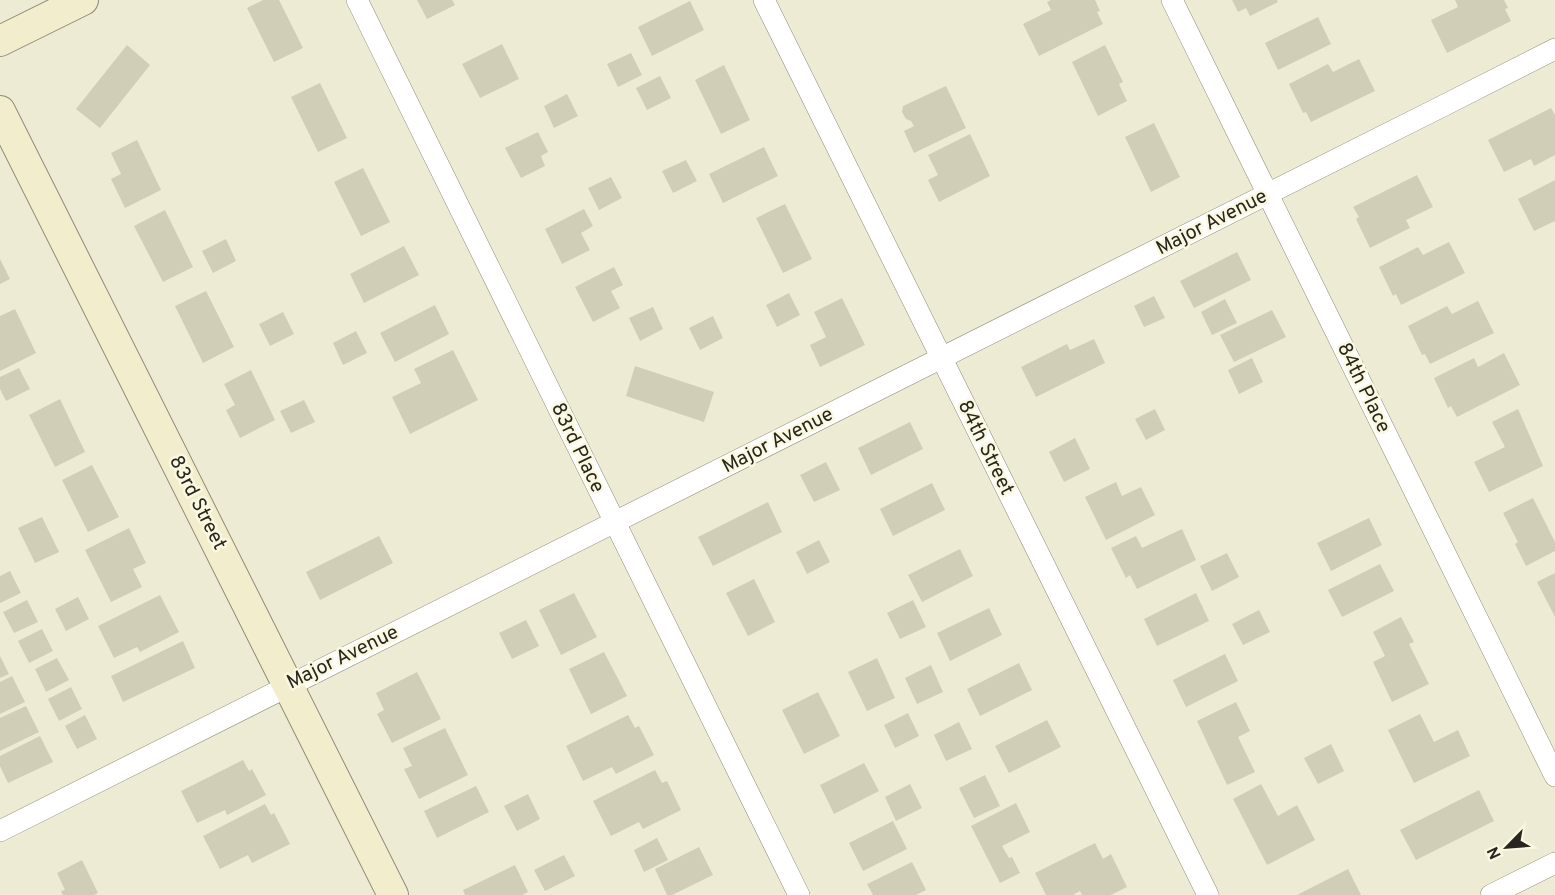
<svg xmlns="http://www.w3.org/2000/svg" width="1555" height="895" viewBox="0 0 1555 895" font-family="Overpass,sans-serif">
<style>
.building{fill:#d1ceb8}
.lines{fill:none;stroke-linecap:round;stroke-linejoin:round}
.street-casing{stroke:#8f8d78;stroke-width:22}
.secondary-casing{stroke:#8f8d78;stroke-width:32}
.street{stroke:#fff;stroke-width:21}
.secondary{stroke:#f2edcc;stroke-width:30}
.labels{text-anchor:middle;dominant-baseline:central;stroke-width:5;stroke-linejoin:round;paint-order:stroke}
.street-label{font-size:20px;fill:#28261e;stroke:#fbf8e1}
</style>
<rect width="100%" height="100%" fill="#eeebd4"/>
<!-- building -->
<path class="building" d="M263,0H279L303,48L274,62L247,8Z
M417,0H452L455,5L427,19Z
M1051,0H1095L1100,11L1097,12L1103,24L1039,56L1023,24L1051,10L1047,2Z
M1232,0H1277L1278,2L1250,16L1246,8L1238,12Z
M1455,0H1504L1508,8L1505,9L1511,21L1447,53L1431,20L1458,7Z
M690,1L704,30L652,56L638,27Z
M1318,17L1331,44L1278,70L1265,43Z
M502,44L519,79L480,98L462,64Z
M127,45L150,65L100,128L76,109Z
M1105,45L1123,82L1119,84L1127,101L1098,116L1072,62Z
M631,53L642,75L618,87L607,64Z
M1359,59L1375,91L1311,122L1306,112L1303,113L1289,84L1328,64L1333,72Z
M724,65L750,120L721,134L695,80Z
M660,76L671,98L647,110L636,88Z
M320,83L347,138L318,152L291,97Z
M946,86L966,128L914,153L904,131L914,126L911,121L906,119L902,112L903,106Z
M567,94L578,116L554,128L544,106Z
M1551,108L1555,115V155L1534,166L1531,159L1504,172L1488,140Z
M1154,123L1180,177L1151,192L1125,137Z
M538,132L548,152L541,156L545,166L521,178L505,148Z
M970,134L990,176L939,202L928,180L938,175L928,155Z
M137,140L161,190L125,208L111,179L121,174L111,153Z
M764,147L778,176L723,203L709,174Z
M686,160L697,181L673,193L662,171Z
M363,168L390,222L361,236L334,182Z
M1417,175L1433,207L1406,220L1410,228L1370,248L1356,219L1359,217L1353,207Z
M611,177L622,198L599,210L588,188Z
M1555,180V221L1534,231L1518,199Z
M785,204L812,259L783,273L756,218Z
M584,209L593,226L581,233L590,250L562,264L545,229Z
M165,210L193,267L163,282L134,226Z
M226,239L236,261L213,273L202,251Z
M1449,242L1465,273L1401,305L1396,294L1393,296L1379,267L1418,247L1423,255Z
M404,246L419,275L364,303L350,274Z
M1237,252L1251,280L1194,308L1180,281Z
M0,259L10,279L0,284Z
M614,267L623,285L611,291L620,308L593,322L575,287Z
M206,291L234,347L203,363L175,306Z
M789,293L800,315L777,327L766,305Z
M1154,296L1165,318L1144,327L1134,306Z
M842,298L865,345L820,367L810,345L826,337L814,312Z
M1225,299L1237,323L1212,335L1201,312Z
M1478,301L1494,333L1430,364L1425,354L1422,355L1408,326L1447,306L1452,314Z
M435,305L449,334L395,362L380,333Z
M653,307L663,329L640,341L629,318Z
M15,309L36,353L0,371V316Z
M1272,310L1286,337L1234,362L1220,335Z
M283,312L294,334L270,346L259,324Z
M713,316L723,338L700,350L689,328Z
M356,331L367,353L343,365L333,343Z
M1094,339L1105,363L1036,397L1021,367L1067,344L1070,350Z
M453,350L478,400L410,434L392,397L421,383L414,369Z
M1504,353L1520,385L1457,417L1451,406L1448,408L1434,378L1474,358L1478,367Z
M1252,358L1263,382L1239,394L1228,370Z
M635,366L714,392L704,422L626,396Z
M19,368L30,389L6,401L0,389V377Z
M251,370L275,420L240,438L226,410L235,405L224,384Z
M60,399L85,452L55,467L29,415Z
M304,400L315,422L291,433L280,411Z
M1155,409L1165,430L1146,440L1135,419Z
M1518,409L1543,466L1489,492L1474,462L1505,447L1492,422Z
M910,422L923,449L871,475L858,448Z
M1075,438L1090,469L1064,482L1049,452Z
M826,462L840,490L814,502L800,475Z
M92,465L119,517L88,532L62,480Z
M1116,482L1122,496L1141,487L1155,515L1106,540L1085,497Z
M932,483L945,510L893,536L880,509Z
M1533,498L1555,542V551L1526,566L1515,544L1518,542L1503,513Z
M768,502L782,532L713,566L698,537Z
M42,517L59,552L35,563L18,528Z
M1369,518L1382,545L1331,571L1317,543Z
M129,528L146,563L133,569L142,587L111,602L85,550Z
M1182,529L1196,560L1137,589L1130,575L1126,578L1111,548L1136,536L1142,548Z
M379,536L393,563L320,600L306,572Z
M819,540L830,562L807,574L796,552Z
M960,549L973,576L922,602L908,575Z
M1227,553L1239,577L1212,591L1200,566Z
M1380,564L1394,591L1342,617L1328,590Z
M10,571L21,593L0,603V576Z
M1555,573V617L1537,582Z
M754,579L775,622L748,636L726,593Z
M574,593L597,637L561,655L539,610Z
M1196,593L1209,621L1157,646L1144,619Z
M160,595L179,632L140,652L137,647L114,658L98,626Z
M78,597L89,619L66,631L55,609Z
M27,600L38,622L14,633L3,612Z
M913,600L926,627L900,639L887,613Z
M989,608L1002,635L950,661L937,633Z
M1259,610L1270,632L1243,645L1232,624Z
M1401,617L1414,642L1409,644L1429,684L1392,702L1373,662L1385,656L1373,632Z
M526,620L539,646L512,659L499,633Z
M42,629L53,651L29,663L18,641Z
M183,641L195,668L123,702L111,676Z
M604,652L627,696L591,714L569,669Z
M1225,654L1238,681L1186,707L1173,680Z
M0,656L9,674L0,678Z
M57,658L69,680L46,692L35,669Z
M877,658L895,698L867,711L848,672Z
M1019,663L1032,690L980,716L967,689Z
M931,665L943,692L917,704L905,678Z
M417,672L441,719L392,743L377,714L384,710L376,693Z
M12,676L25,702L0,714V682Z
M71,687L82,709L59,721L48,699Z
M818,692L840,736L804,754L782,710Z
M1236,702L1250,731L1238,737L1255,772L1227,785L1197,721Z
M26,706L39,732L0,751V718Z
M908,713L919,736L895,748L884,725Z
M1420,714L1434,742L1458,730L1470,756L1414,783L1388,730Z
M85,715L97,739L77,749L65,726Z
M628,715L635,728L639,726L654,755L616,774L612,767L583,781L566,746Z
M1047,720L1061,747L1009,773L995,746Z
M959,722L972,749L946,761L934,735Z
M445,728L468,775L419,799L404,769L412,766L403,748Z
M40,736L53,762L8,783L0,766V756Z
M1331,744L1344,771L1318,784L1304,758Z
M243,760L249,771L252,769L266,795L227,815L225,810L197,823L181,791Z
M864,763L879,791L834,814L820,785Z
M655,770L662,783L667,781L681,810L643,829L639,822L611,836L593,801Z
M985,775L1000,806L974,818L959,788Z
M910,784L922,808L896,821L885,797Z
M1261,784L1278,816L1297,805L1315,840L1267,865L1233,799Z
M476,786L489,812L437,838L424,811Z
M1479,790L1494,821L1416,860L1400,830Z
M528,794L540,819L517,831L504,806Z
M1016,803L1030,832L1002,846L1009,858L1012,857L1020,873L1000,883L971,826Z
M265,804L271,815L274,813L290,844L252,863L248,855L220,869L203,836Z
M893,821L907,849L863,871L849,843Z
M657,838L668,860L644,872L634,850Z
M1095,843L1103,859L1111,854L1127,887L1111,895H1082L1080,891L1073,895H1046L1035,873Z
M699,847L713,875L672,895H667L655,869Z
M564,855L575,876L545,891L534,870Z
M82,860L98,893L94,895H63L61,891L65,890L57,873Z
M912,862L926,890L916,895H873L867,884Z
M515,865L528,892L522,895H465L463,890Z
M1348,869L1361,895H1297Z"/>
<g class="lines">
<!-- street casing -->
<g class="street-casing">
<path id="street" d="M357,0L799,895
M764,0L1208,895
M1172,0L1555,776
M0,831C518,569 1038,312 1555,49
M1491,895L1555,863"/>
</g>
<!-- secondary casing -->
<g class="secondary-casing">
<path id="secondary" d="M0,41L83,0
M0,111L393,895"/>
</g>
<!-- street -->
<use href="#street" class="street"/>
<!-- secondary -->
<use href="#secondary" class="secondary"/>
</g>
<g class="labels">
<!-- street labels -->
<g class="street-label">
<text transform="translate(1212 223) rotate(-27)">Major Avenue</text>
<text transform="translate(1363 388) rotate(64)">84th Place</text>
<text transform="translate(778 441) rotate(-27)">Major Avenue</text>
<text transform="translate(577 448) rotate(64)">83rd Place</text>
<text transform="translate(985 448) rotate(64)">84th Street</text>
<text transform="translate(197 503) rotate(63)">83rd Street</text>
<text transform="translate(343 658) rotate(-26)">Major Avenue</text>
</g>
</g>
<!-- north arrow -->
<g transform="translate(1507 847) rotate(245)" stroke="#fbf8e1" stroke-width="4.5" paint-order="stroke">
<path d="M0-4.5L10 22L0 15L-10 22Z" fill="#28261e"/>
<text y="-9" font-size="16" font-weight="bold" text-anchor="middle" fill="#28261e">N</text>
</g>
</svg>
